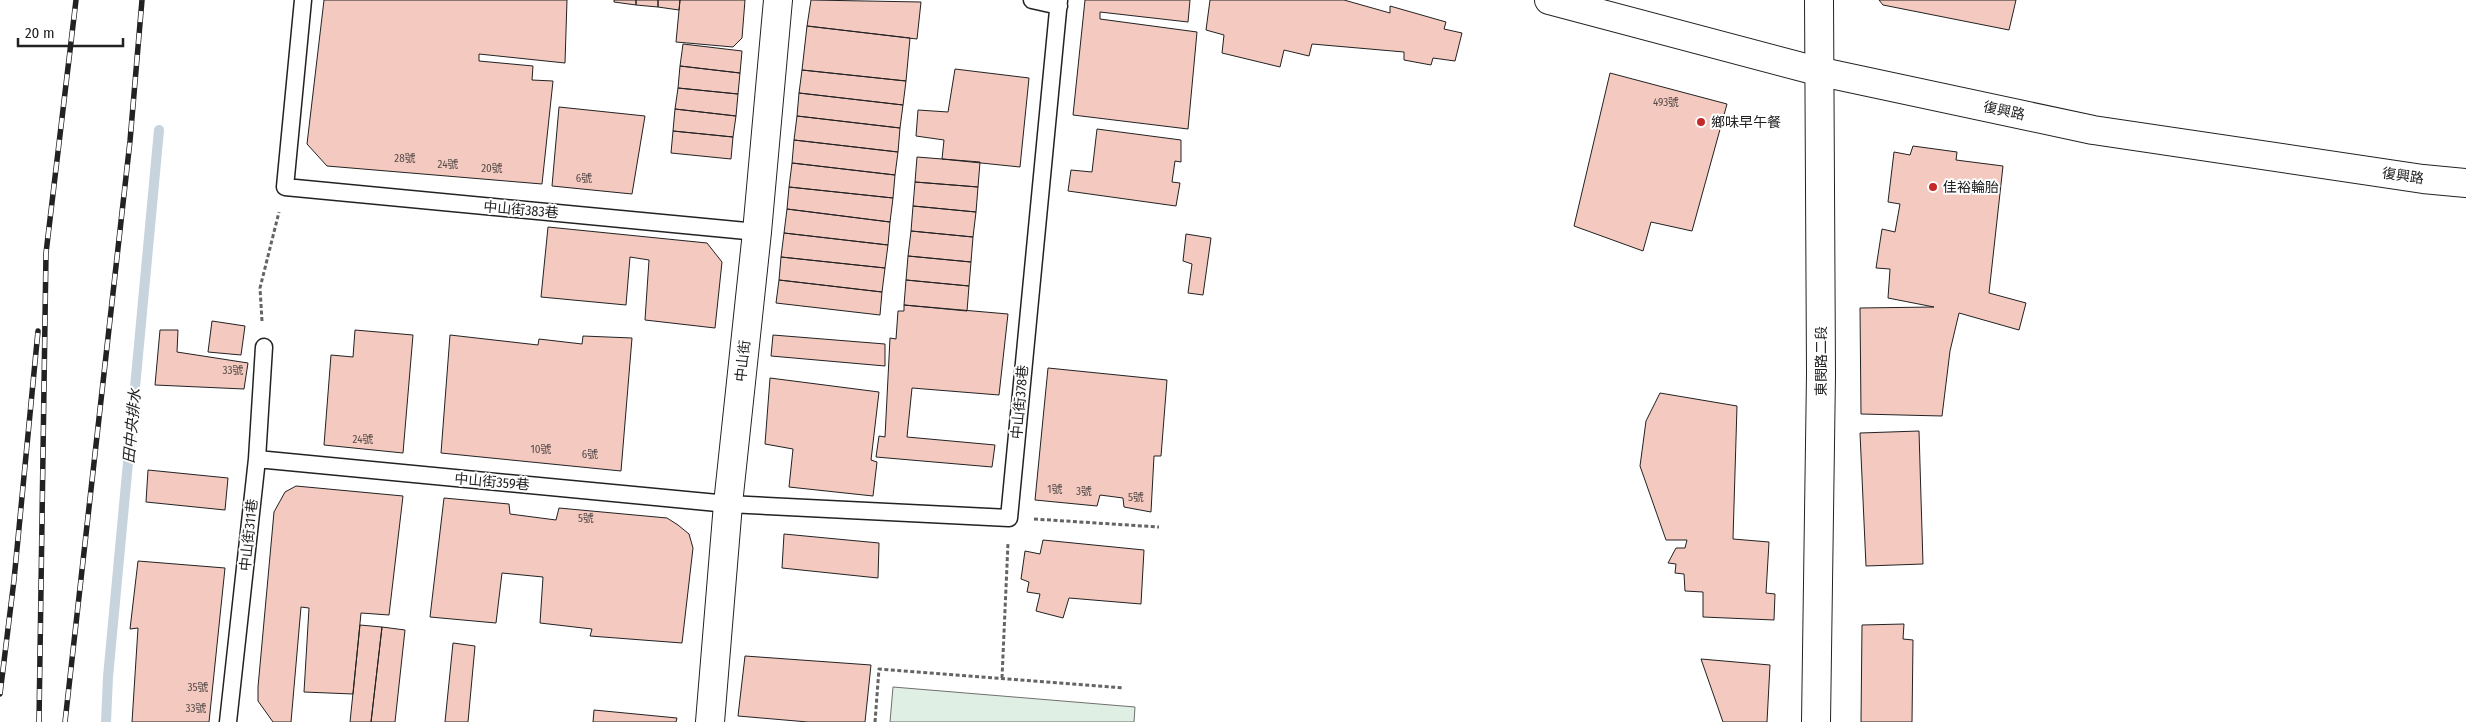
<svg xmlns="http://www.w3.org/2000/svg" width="2466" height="722" viewBox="0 0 2466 722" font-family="'Fira Sans Condensed','Noto Sans TC',sans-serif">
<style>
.green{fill:#e0efe3;stroke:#6f6f6f}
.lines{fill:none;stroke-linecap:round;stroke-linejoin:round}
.stream{stroke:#c7d3dd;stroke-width:10}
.building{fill:#f3c9c0;stroke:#222}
.service-casing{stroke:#222;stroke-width:19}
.minor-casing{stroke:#222;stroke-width:30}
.tertiary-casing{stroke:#222;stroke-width:30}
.secondary-casing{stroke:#222;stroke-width:30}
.path{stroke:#646464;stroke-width:3;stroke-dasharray:4 2.5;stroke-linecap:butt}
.service{stroke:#fff;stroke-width:16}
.minor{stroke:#fff;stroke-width:28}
.tertiary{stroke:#fff;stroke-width:28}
.secondary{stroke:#fff;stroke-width:28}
.rail-casing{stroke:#222;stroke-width:5.5}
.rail{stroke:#fff;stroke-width:4;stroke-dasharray:11;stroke-linecap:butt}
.poi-dot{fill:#c62828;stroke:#fff;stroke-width:2}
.labels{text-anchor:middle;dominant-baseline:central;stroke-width:4;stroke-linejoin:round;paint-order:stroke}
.number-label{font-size:11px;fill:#564c4a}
.street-label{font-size:14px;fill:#222;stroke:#fff}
.poi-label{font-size:14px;fill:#222;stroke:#fff;text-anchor:start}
.water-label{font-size:15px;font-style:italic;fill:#222;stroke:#fff}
</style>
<rect width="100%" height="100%" fill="#fff"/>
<!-- green -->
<path class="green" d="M893,687L1135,707L1134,722H890Z"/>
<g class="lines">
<!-- stream -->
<path class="stream" d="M106,722L108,677L159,130"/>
</g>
<!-- building -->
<path class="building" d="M324,0H567L565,63L479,54V61L533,66L532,80L553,81L542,184L327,166L307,144Z
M614,0H636V5L614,2Z
M636,0H658V7L636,5Z
M658,0H680L679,10L658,7Z
M680,0H745L742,38L733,47L676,42Z
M811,0L921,2L917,39L807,26Z
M1085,0H1190L1188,22L1100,12V19L1197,32L1188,129L1073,115Z
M1210,0H1344L1390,13V6L1446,22L1444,29L1462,33L1455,61L1433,58L1431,65L1404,60V52L1312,44L1309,56L1284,50L1280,67L1222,53L1224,35L1206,30Z
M1879,0H2016L2009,30L1883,5Z
M807,26L910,38L906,81L802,70Z
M683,44L742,51L740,73L680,66Z
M680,66L740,73L738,94L678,88Z
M955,69L1029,78L1020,167L942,159L944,140L916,136L918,110L948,112Z
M802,70L906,81L903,105L799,93Z
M1610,73L1727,104L1692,231L1651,222L1643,251L1574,226Z
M678,88L738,94L736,116L675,109Z
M799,93L903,105L900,128L797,116Z
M559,107L645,116L632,194L552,186Z
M675,109L736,116L733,137L673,131Z
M797,116L900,128L898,152L794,140Z
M1097,129L1181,140V162L1175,161L1172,182L1180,183L1176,206L1068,191L1071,170L1092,172Z
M673,131L733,137L731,159L671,153Z
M794,140L898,152L895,175L792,163Z
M1913,146L1957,152L1956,160L2003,166L1989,293L2026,303L2019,330L1959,313L1950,351L1942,416L1861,414L1860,308L1934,307L1888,298L1890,269L1876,268L1882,229L1895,232L1900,204L1888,202L1894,152L1910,155Z
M917,157L980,162L978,187L915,182Z
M792,163L895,175L893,198L789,187Z
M915,182L978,187L976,212L913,206Z
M789,187L893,198L890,222L787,209Z
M913,206L976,212L973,237L911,231Z
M787,209L890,222L888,245L784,233Z
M548,227L707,243L722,262L715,328L645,320L649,260L630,257L626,305L541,297Z
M911,231L973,237L971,262L908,256Z
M784,233L888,245L885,268L781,257Z
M1186,234L1211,238L1203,295L1188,293L1192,264L1183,261Z
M908,256L971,262L969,286L906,280Z
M781,257L885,268L882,292L779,280Z
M779,280L882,292L880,315L776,303Z
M906,280L969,286L967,311L904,305Z
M904,305L1008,314L999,395L912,388L907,437L995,445L992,467L876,457L879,436L885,437L890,338L896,339L898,311H904Z
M212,321L245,326L241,355L208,352Z
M160,330H178L177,352L248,363L244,389L155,385Z
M355,330L413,335L403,453L324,445L331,355L353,357Z
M450,335L538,345L539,339L582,344L583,336L632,338L621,471L441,453Z
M773,335L885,344V366L771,356Z
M1048,368L1167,380L1161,456H1154L1151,512L1124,507L1123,498L1100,495L1097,506L1035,500Z
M770,378L879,392L871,460L877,462L873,496L789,487L793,449L765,444Z
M1660,393L1737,406L1733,539L1769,542L1766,593L1775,594L1774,620L1703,617V592L1685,591L1684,574L1675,573L1676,564L1668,563L1676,548H1685L1687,540H1666L1640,466L1646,421Z
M1919,431L1923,564L1866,566L1860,433Z
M148,470L228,478L225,510L146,502Z
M296,486L403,496L389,615L361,613L353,694L304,692L309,608L301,607L291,722H273L258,701V687L274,512L285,492Z
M444,498L509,504L510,514L556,520L559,508L667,518L678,525L689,534L693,548L682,643L590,636L592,629L540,623L543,577L502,573L496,623L430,617Z
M784,534L879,543L878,578L782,568Z
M1043,540L1144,550L1141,604L1069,598L1063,618L1036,611L1040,594L1027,592L1029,582L1021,579L1025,551L1040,554Z
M138,561L225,568L209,722H132L138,628L130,629Z
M1904,624L1903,639L1913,640L1912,722H1861L1862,625Z
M360,625L382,627L371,722H350Z
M382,627L405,630L395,722H371Z
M453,643L475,646L468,722H445Z
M745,656L871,665L865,722H808L738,716Z
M1701,659L1770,665L1767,722H1723Z
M594,710L677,718L676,722H593Z"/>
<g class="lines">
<!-- service casing -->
<g class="service-casing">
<path id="service" d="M303,0L285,187L757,232
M1032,0L1059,6
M257,459L728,504L1009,518L1059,0
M228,722L257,459L264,347"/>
</g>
<!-- minor casing -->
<g class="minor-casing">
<path id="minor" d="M710,722L728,504L757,232L778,0"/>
</g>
<!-- tertiary casing -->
<g class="tertiary-casing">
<path id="tertiary" d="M1549,0L1817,71L2093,130L2423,179L2466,183"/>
</g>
<!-- secondary casing -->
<g class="secondary-casing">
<path id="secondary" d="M1816,722L1821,374L1819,0"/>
</g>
<!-- path -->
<path class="path" d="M262,321L260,288L279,212
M1034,519L1159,527
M1002,678L1008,543
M875,722L879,669L1124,688"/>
<!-- service -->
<use href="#service" class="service"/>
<!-- minor -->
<use href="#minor" class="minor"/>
<!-- tertiary -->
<use href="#tertiary" class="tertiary"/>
<!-- secondary -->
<use href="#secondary" class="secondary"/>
<!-- rail casing -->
<g class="rail-casing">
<path id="rail" d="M0,694L14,580L38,331
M39,722L46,253L76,0
M65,722L130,141L142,0"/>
</g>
<!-- rail -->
<use href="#rail" class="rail"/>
</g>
<!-- markers -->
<g class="poi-dot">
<circle cx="1701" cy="122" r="5"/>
<circle cx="1933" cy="187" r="5"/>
</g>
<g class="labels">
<!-- number labels -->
<g class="number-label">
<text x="1666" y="102">493號</text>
<text x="405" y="158">28號</text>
<text x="448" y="164">24號</text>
<text x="492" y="168">20號</text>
<text x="584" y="178">6號</text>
<text x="233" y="370">33號</text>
<text x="363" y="439">24號</text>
<text x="541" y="449">10號</text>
<text x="590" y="454">6號</text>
<text x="1055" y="489">1號</text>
<text x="1084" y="491">3號</text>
<text x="1136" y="497">5號</text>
<text x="586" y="518">5號</text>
<text x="198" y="687">35號</text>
<text x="196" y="708">33號</text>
</g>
<!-- street labels -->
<g class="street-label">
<text transform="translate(2004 111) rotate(12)">復興路</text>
<text transform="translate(2403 176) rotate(8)">復興路</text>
<text transform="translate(521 210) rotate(5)">中山街383巷</text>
<text transform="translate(743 361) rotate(-84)">中山街</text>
<text transform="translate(1821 361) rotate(-90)">東閔路二段</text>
<text transform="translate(1020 402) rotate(-85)">中山街378巷</text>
<text transform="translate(492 482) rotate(5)">中山街359巷</text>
<text transform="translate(249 535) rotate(-84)">中山街311巷</text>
</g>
<!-- poi labels -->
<g class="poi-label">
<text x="1711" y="122">鄉味早午餐</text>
<text x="1943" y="187">佳裕輪胎</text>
</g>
<!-- water labels -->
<g class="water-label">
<text transform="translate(132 426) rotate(-85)">田中央排水</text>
</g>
</g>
<!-- scale -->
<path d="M18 38v8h105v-8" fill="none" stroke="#222222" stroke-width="2.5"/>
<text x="25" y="38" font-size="15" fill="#222222" stroke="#ffffff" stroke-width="4" paint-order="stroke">20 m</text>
</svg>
